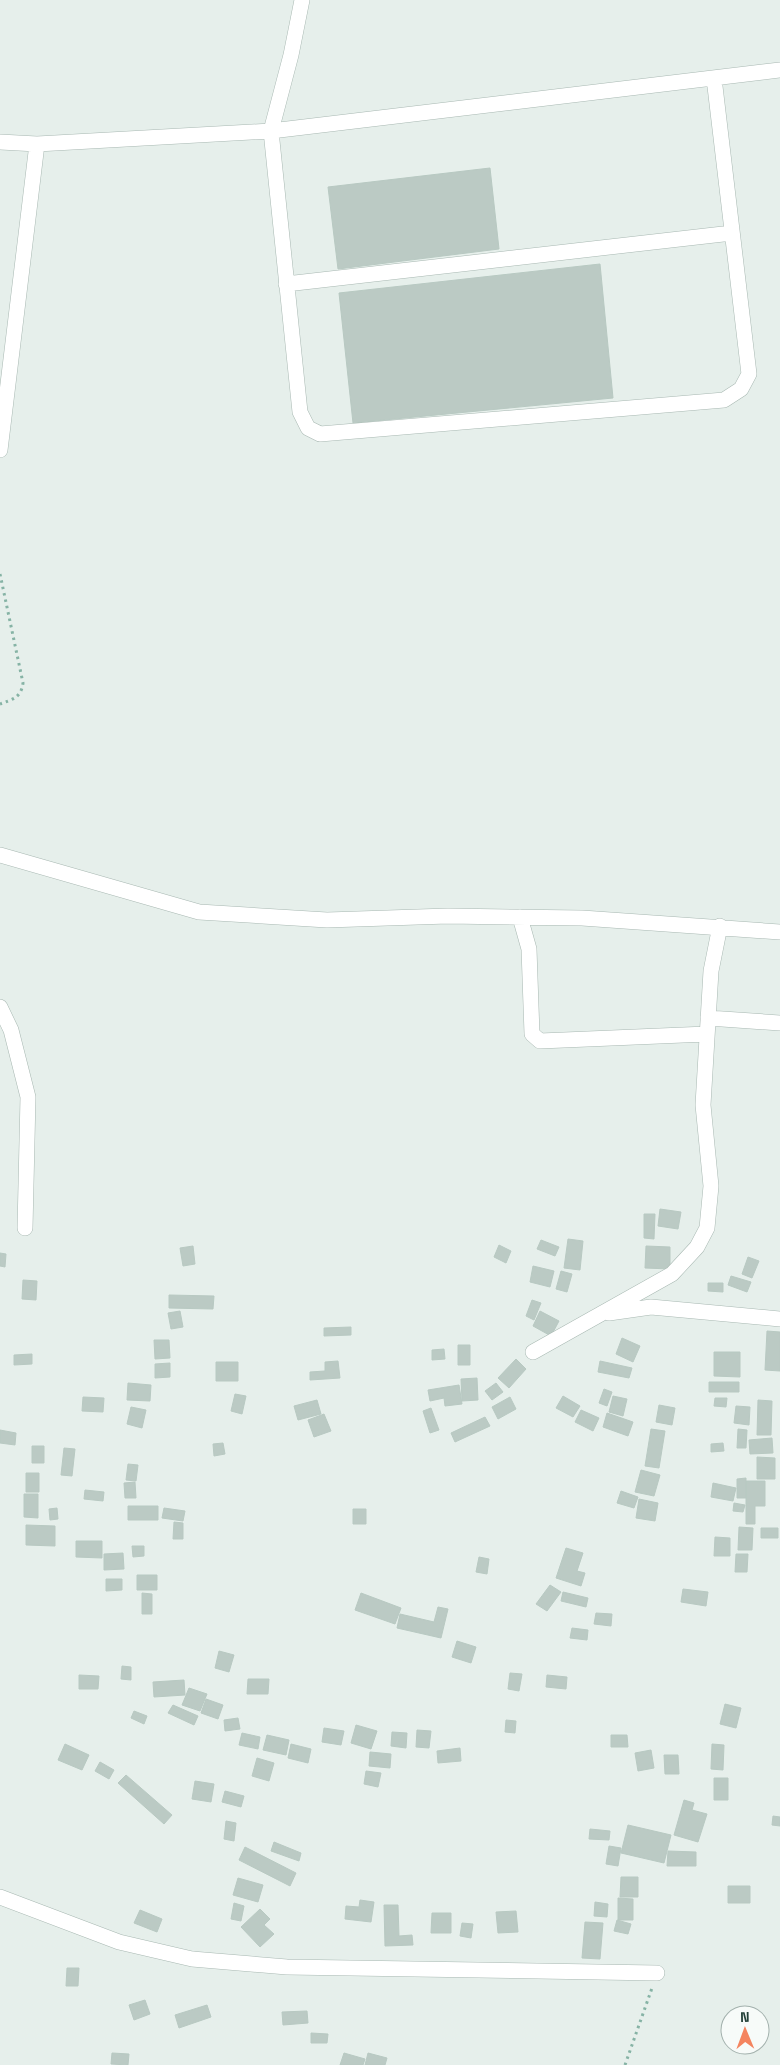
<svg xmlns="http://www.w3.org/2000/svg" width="780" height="2065" viewBox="0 0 780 2065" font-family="'Space Grotesk',sans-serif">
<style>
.building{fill:#bbcac4;stroke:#b8c9c2}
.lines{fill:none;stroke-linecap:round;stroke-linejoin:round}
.minor-casing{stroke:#a8b8b2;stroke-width:16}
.path{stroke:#86b3a5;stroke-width:3;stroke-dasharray:2.5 4;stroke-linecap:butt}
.minor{stroke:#fff;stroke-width:15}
</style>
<rect width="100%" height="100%" fill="#e6efeb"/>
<!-- building -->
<path class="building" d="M490,168L499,249L338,269L328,187Z
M600,264L613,398L353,423L339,293Z
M660,1209L681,1212L678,1229L658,1226Z
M644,1214H655L654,1239L644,1238Z
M568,1239L583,1241L580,1270L564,1268Z
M541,1240L559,1247L555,1256L537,1249Z
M499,1245L511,1251L506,1263L494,1257Z
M193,1246L195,1264L183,1266L180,1248Z
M646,1246L670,1247V1269L645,1268Z
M0,1253L6,1254L5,1267L0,1266Z
M748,1257L759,1261L752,1278L742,1274Z
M533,1266L554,1271L550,1287L530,1282Z
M561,1271L572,1274L567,1292L556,1289Z
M731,1276L751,1282L747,1292L728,1285Z
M23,1280L37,1281L36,1300L22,1299Z
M708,1283H723V1292L708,1291Z
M169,1295L214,1296L213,1309L169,1308Z
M532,1300L541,1303L534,1320L526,1316Z
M180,1311L183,1327L171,1329L168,1313Z
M540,1311L559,1321L551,1336L533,1326Z
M351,1327V1335L324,1336V1328Z
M767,1331L780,1332V1371L765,1370Z
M622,1338L640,1346L633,1362L616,1354Z
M154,1340H169L170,1358L155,1359Z
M458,1345H470V1365H458Z
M444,1349L445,1359L432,1360V1350Z
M714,1352H740V1377L714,1376Z
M32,1354V1364L14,1365V1355Z
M516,1359L526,1369L509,1388L498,1378Z
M338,1361L340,1378L310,1380V1372L325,1371V1362Z
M600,1361L632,1368L629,1378L598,1372Z
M216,1362H238V1381H216Z
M170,1363V1377L155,1378V1364Z
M477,1378L478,1400L462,1401L461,1379Z
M709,1382H739V1392H709Z
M128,1383L151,1385L150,1401L127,1400Z
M496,1383L503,1392L492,1400L485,1391Z
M459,1385L462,1404L445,1406L444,1398L430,1401L428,1390Z
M604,1389L612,1392L607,1406L599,1403Z
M235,1394L246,1396L242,1414L231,1411Z
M563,1396L580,1406L573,1417L556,1408Z
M613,1396L627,1399L623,1416L609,1412Z
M83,1397L104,1398L103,1412L82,1411Z
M510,1397L516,1409L498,1419L492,1407Z
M715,1398H727L726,1407L714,1406Z
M317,1400L321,1414L298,1420L294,1406Z
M758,1400L772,1401L771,1435H757Z
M659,1405L675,1408L672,1425L656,1422Z
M736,1406L750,1407L749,1425L734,1423Z
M131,1407L146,1410L142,1428L127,1424Z
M431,1408L439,1430L430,1433L423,1411Z
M581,1410L599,1418L593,1431L575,1422Z
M607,1413L633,1422L628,1436L603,1427Z
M324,1414L331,1431L314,1437L308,1420Z
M485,1417L490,1426L455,1442L451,1433Z
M651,1429L665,1431L659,1468L645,1466Z
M738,1429L747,1430L746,1448H737Z
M0,1430L16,1433L15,1445L0,1443Z
M772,1438L773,1453L750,1454L749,1440Z
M223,1443L225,1454L214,1456L213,1444Z
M723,1443L724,1451L711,1452V1444Z
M32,1446H44V1463H32Z
M64,1448L75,1449L72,1476L61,1475Z
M757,1457L775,1458V1479H757Z
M128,1464L138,1465L136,1481L126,1480Z
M641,1470L660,1475L654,1496L635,1492Z
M26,1473H39V1492H26Z
M746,1478V1498H737V1479Z
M746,1481H765V1506H755V1524H746Z
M135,1482L136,1498H125L124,1483Z
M713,1483L736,1488L733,1501L711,1497Z
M85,1490L104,1492L103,1501L84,1499Z
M621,1491L638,1497L634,1508L617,1503Z
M24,1494H38V1518L24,1517Z
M639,1499L658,1503L655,1521L636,1518Z
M734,1503L745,1505L743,1512L733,1511Z
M128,1506H158V1520H128Z
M57,1508L58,1519L50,1520L49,1509Z
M164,1508L185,1511L183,1521L162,1518Z
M353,1509H366V1524H353Z
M174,1522L183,1523V1539H173Z
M26,1525L55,1526V1546L26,1545Z
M739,1527L753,1528L752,1550H738Z
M761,1528H778V1538H761Z
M715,1537L730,1538V1556H714Z
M76,1541H102V1558L76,1557Z
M132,1546H144V1556L133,1557Z
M566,1548L583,1553L577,1571L585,1573L581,1586L556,1578Z
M123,1553L124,1569L104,1570V1554Z
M736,1554H748L747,1572H735Z
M479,1557L489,1559L487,1574L476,1572Z
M137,1575H157V1590H137Z
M106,1579H122V1590L106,1591Z
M550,1585L561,1592L547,1611L536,1604Z
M683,1589L708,1592L706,1606L681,1602Z
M563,1592L588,1598L586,1607L561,1601Z
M142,1593L152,1594V1614H142Z
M361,1593L401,1608L395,1624L355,1610Z
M438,1607L448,1609L441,1638L397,1628L400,1614L434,1622Z
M596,1613L612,1614L611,1626L594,1624Z
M572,1628L588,1630L587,1640L570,1638Z
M457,1641L476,1647L471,1663L452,1657Z
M219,1651L234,1655L229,1672L215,1668Z
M122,1666L131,1667V1680L121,1679Z
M510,1673L522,1674L519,1691L508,1689Z
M79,1675L99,1676L98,1689H79Z
M547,1675L567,1677L566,1689L546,1687Z
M248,1679H269L268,1694H247Z
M184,1680L185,1695L154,1697L153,1682Z
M189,1688L207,1694L200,1711L182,1705Z
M206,1699L223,1705L218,1719L201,1713Z
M725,1704L741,1708L736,1728L720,1724Z
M173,1705L198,1716L194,1725L168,1713Z
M134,1711L147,1716L144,1724L131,1718Z
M238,1718L240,1729L225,1731L224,1720Z
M506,1720L516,1721L515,1733L505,1732Z
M356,1725L377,1731L371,1749L351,1743Z
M324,1728L344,1731L341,1745L322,1742Z
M417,1730L431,1731L429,1748L416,1747Z
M392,1732L407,1733L406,1748L391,1746Z
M242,1733L260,1737L258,1749L239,1745Z
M267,1735L289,1740L286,1755L263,1750Z
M611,1735H627L628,1747H611Z
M65,1744L89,1755L82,1770L58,1760Z
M291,1744L311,1749L308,1763L288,1758Z
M712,1744L724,1745L723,1770L711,1769Z
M460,1748L461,1761L438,1763L437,1751Z
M651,1750L654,1768L638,1771L635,1753Z
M370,1752L391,1754L390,1768L369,1766Z
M664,1755H678L679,1774H665Z
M257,1758L274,1763L269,1781L252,1776Z
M100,1762L114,1770L109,1779L95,1771Z
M366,1771L381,1773L378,1787L364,1784Z
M126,1775L172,1815L164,1824L118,1783Z
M714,1778H728V1800H714Z
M195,1781L214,1784L211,1802L192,1799Z
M225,1791L244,1796L241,1807L222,1802Z
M684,1800L694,1803L692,1810L707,1814L698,1842L674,1835Z
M773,1816L780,1817V1826L772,1825Z
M226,1821L236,1823L234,1841L224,1839Z
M628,1825L671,1835L664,1863L621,1853Z
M590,1829L610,1831L609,1840L589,1839Z
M274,1842L301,1853L299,1861L271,1851Z
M609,1846L621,1848L618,1866L606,1864Z
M245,1847L296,1873L290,1886L239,1860Z
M668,1851L696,1852V1866H667Z
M621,1877H638V1897H620Z
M238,1878L263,1885L258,1902L233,1895Z
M728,1886H750V1903H728Z
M618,1898L633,1899V1920H618Z
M360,1900L374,1902L371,1922L345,1919L346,1906L359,1907Z
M595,1902L608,1904L607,1917L594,1916Z
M234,1903L244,1906L241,1921L231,1919Z
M384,1905H398L399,1936L412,1935L413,1945L385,1946Z
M260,1909L270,1919L264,1925L274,1934L260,1947L241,1927Z
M140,1910L162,1919L157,1932L134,1923Z
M516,1911L518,1932L498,1933L496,1912Z
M432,1913H451V1933H431Z
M617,1920L631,1924L628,1934L614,1931Z
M585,1922L603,1923L600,1959L582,1958Z
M462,1923L473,1924L471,1938L460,1936Z
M67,1968H79L78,1986H66Z
M145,2000L150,2014L134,2020L129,2005Z
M207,2005L211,2017L179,2028L175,2015Z
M307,2011L308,2023L283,2025L282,2012Z
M311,2033L328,2034L327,2043H311Z
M112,2053L129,2054L128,2065L111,2064Z
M344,2053L365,2059L363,2065H340Z
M368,2053L387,2058L385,2065H365Z"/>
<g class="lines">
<!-- minor casing -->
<g class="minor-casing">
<path id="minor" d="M302,0L291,55L271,131L300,412L308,428L320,434L724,400L741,389L749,374L714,78
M0,142L37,144L271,131L780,70
M286,284L732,233
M0,450L37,144
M0,855L199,912L327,920L448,916L582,918L780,932
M520,917L529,949L532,1034L540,1041L707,1034
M0,1007L11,1030L28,1097L25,1228
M708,1018L780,1023
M609,1313L651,1307L780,1319
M533,1352L672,1274L697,1247L707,1228L711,1186L703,1105L711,971L720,926
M0,1897L119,1942L192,1959L287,1967L657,1973"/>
</g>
<!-- path -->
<path class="path" d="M0,574L23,683C21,698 13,699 0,704
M625,2065L652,1988"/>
<!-- minor -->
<use href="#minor" class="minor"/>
</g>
<!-- north arrow -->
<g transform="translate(745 2030) rotate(359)"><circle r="24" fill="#f7fbf9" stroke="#a3b1ad"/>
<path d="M0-4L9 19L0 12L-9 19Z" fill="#f4845f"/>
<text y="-8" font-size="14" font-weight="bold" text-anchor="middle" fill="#24423a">N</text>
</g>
</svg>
